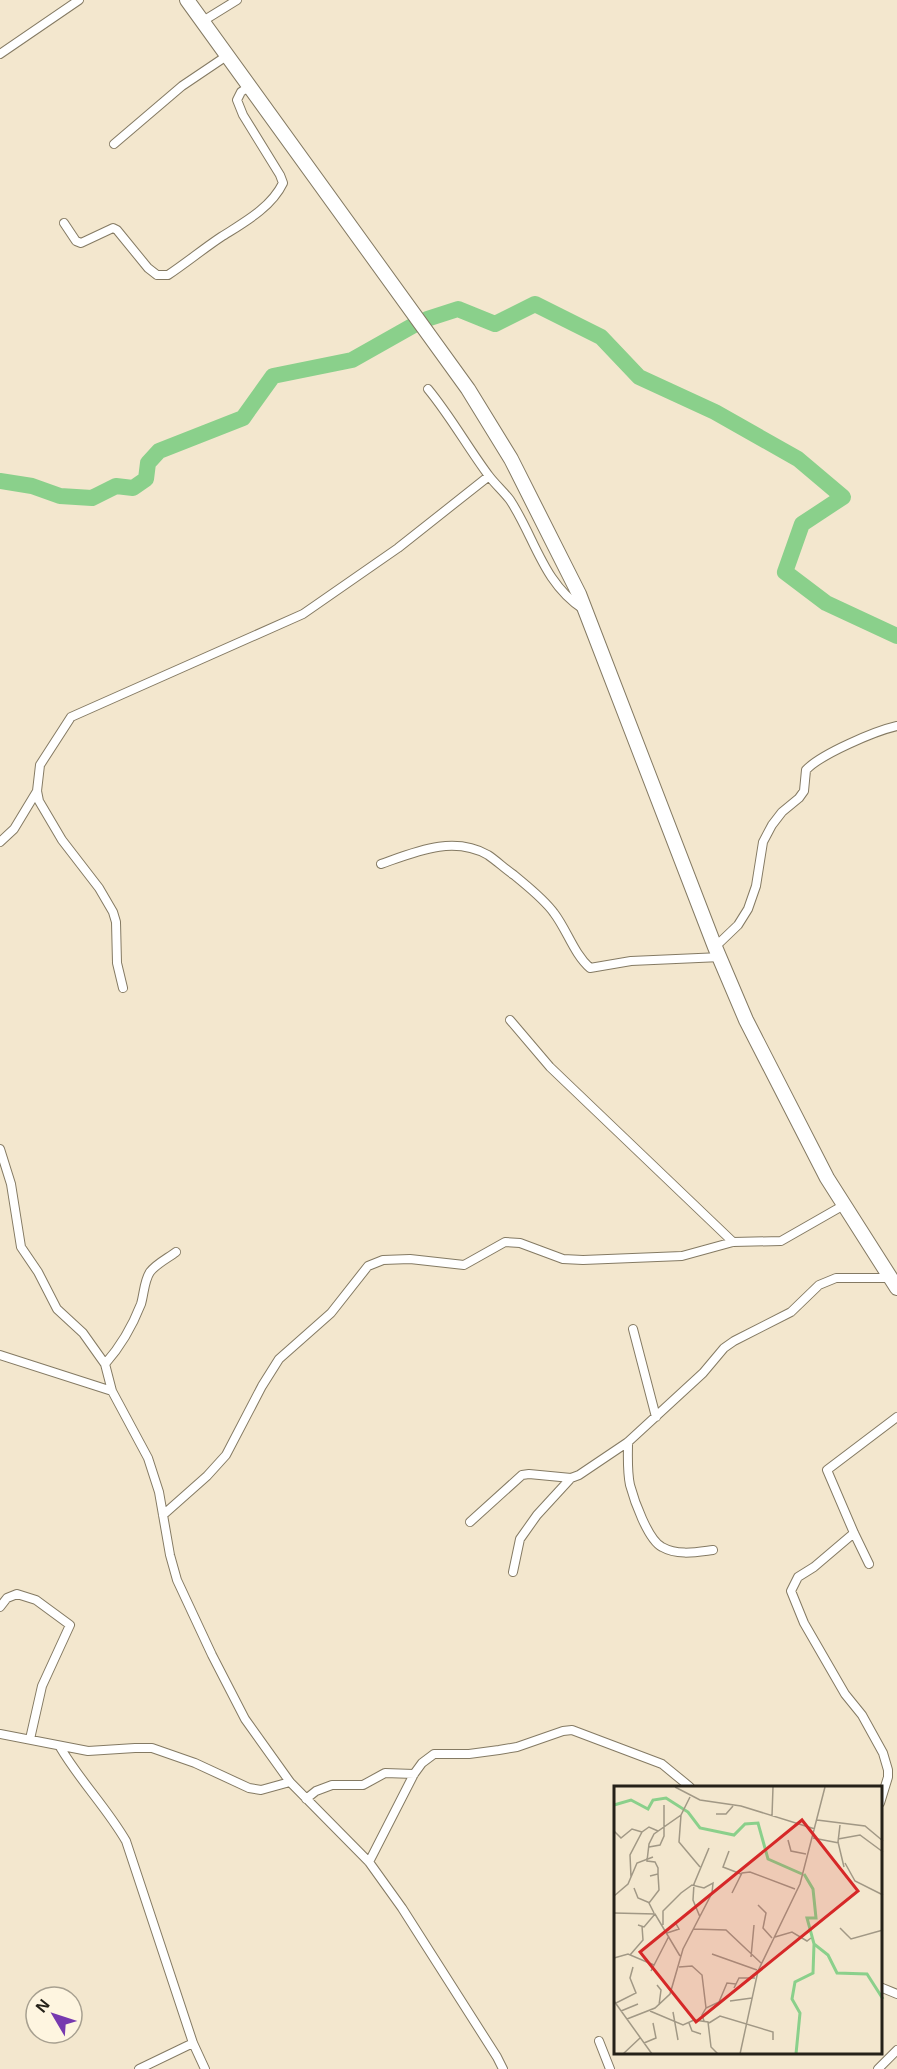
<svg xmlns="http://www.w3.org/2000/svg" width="897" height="2069" viewBox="0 0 897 2069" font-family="Helvetica,sans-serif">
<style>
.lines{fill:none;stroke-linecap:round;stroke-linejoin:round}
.river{stroke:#8ad08b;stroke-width:16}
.minor-casing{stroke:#847a63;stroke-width:10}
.trunk-casing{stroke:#847a63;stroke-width:16}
.minor{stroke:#fff;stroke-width:8}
.trunk{stroke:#fff;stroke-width:14}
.inset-river{fill:none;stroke:#8ad08b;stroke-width:3}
.inset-road{fill:none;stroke:#a19885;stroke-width:1.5}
.view{fill:#d62828;fill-opacity:0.15;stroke:#d62828;stroke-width:3}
.inset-edge{fill:none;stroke:#252118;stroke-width:3}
</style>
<rect width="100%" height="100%" fill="#f3e7ce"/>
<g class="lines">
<!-- river -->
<path class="river" d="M427,319L458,309L495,324L535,304L601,337L639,377L715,412L798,459L843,497L802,524L785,572L826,603L897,636
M0,481L32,486L60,496L92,498L116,486L133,488L146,479L148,463L159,451L243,418L273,376L352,360L414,325"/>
<!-- minor casing -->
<g class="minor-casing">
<path id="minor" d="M203,21L237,0
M0,54L79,0
M114,144L182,86L228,55
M64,223L76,241L81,243L113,228L117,230L148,268L157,275H168C186,263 203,249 221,237C243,223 271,208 283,183L280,175L243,115L237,100L241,92L250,86
M428,389C451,417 468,448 489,476C495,484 504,492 510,500C535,538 543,583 583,609
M0,842L14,829L37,791
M381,864C415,852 453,835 488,855C497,861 505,869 514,875C527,886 544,899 554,913C567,930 574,954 590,968L631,961L721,957
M715,947L738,925L748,909L756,886L763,842L772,825L782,812L799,798L804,791L806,770C821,754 875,731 897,726
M123,988L117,963L116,922L113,912L99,888L62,840L39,801L37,791L40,765L71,717L303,614L398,548L489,476
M510,1020L550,1067L733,1242
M0,1149L11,1184L21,1247L38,1272L57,1309L83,1333L105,1364L112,1391L148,1458L159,1492L170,1555L177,1580L212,1655L245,1719L290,1782L369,1862L402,1908L497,2057L503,2069
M633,1329L656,1417
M0,1355L112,1391
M105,1364C121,1346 132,1327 141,1304C144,1294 144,1281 150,1272C156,1264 168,1258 176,1252
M628,1442C628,1456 627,1471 630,1485C634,1500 648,1540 662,1547C678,1556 697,1552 713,1550
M163,1515L207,1476L226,1455L262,1386L279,1359L331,1313L368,1266L383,1260L410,1259L464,1265L505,1242L520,1243L563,1259L583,1260L682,1256L733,1242L781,1241L844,1205
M470,1522L522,1475L529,1474L571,1478L579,1475L628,1442L703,1373L724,1348L734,1341L791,1312L819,1285L836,1278H889
M854,1533L814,1567L798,1577L791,1591L804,1623L845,1694L862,1715L883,1753L888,1770V1777L880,1803
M869,1564L854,1533L827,1470L897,1417
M513,1572L520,1539L537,1515L571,1478
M0,1607L7,1598L17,1594L36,1600L70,1625L42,1686L30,1739
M0,1734L88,1751L135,1748H152L195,1763L249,1788L261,1790L290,1782
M60,1747C80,1781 107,1808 126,1841L193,2043L205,2069
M306,1799L316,1791L332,1785H363L385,1773L414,1774
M369,1862L414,1774L422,1763L434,1754H469L499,1750L517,1747L563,1731L572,1730L662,1764L690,1787
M880,1987L897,1994
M599,2041L610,2069
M139,2069L193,2043
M878,2069L897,2050"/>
</g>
<!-- trunk casing -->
<g class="trunk-casing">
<path id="trunk" d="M187,0L468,389L511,459L579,594L715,947L746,1020L827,1178L897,1288"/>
</g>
<!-- minor -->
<use href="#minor" class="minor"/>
<!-- trunk -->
<use href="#trunk" class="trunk"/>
</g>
<!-- overview -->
<g transform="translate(614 1786)">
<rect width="268" height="268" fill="#f3e7ce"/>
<path class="inset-river" d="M0,19L17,14L34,23L39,14L52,12L74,26L86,42L120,49L131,38L144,37L154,73L188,88M190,88L199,103L202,132H193L200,158L214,169L223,187L253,188L269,213M182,268L186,227L178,213L181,196L199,187L200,158"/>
<path class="inset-road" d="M61,1L86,14L127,20L201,43M102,28H112L119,20M67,29L65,56L86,81M158,30L159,1M203,34L251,40L269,55M226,39L224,56L230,81M0,45L7,52L18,43L28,46M199,52L225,57M224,53L246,49L269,66M174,54L177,65L192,68M35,61L46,59L50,50V19M115,65L109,81L127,88M231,77L241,95L269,109M36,90L44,88V82L41,76L33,75L35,58L40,48L67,29L76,11M17,91L16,69L28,46L35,41L44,45M20,102L24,112L36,117M118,107L128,87L136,86L181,103M0,110L14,98L23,77L39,71M144,119L152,127L149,142L158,152M0,127L41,128L66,170M40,127L35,117L45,104L44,88M86,131L79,114L80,98L95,62M24,139L30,141L41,128M226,142L237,153L269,144M79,143L112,144L147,177M53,147L65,143L61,136M161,151L178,146L193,155L197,152M98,168L143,184M16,169L29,154L28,140M137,171L140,139M0,172L14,168L40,179M65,181L78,180L88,189L92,222M37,185L55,150M43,199L47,204L45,219M120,202L125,192H141M0,215L38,268M116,215L138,212M2,217L22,207L16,192L19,181M7,225L24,218M36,225L69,239L80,234L94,236L97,261L104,268M59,226L64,254M13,233L41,222L56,208L69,163L98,107L99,97L90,102L78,99L67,107L49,125V139M90,235L88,229L92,222L105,216L113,197L122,198M75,237L78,245L87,248M95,237L106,230L159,246V254M30,257L42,252L39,237M9,268L26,252M126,268L144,185L186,98L211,1"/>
<path class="view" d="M188,34L244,105L82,236L26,166Z"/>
<rect width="268" height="268" class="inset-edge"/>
</g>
<!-- north arrow -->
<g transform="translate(54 2015) rotate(309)"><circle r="28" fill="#fef5e0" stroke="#a7a090" stroke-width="1.5"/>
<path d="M0-4.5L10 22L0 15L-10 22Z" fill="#7739af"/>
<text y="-9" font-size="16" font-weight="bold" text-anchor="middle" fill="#252118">N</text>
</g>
</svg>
